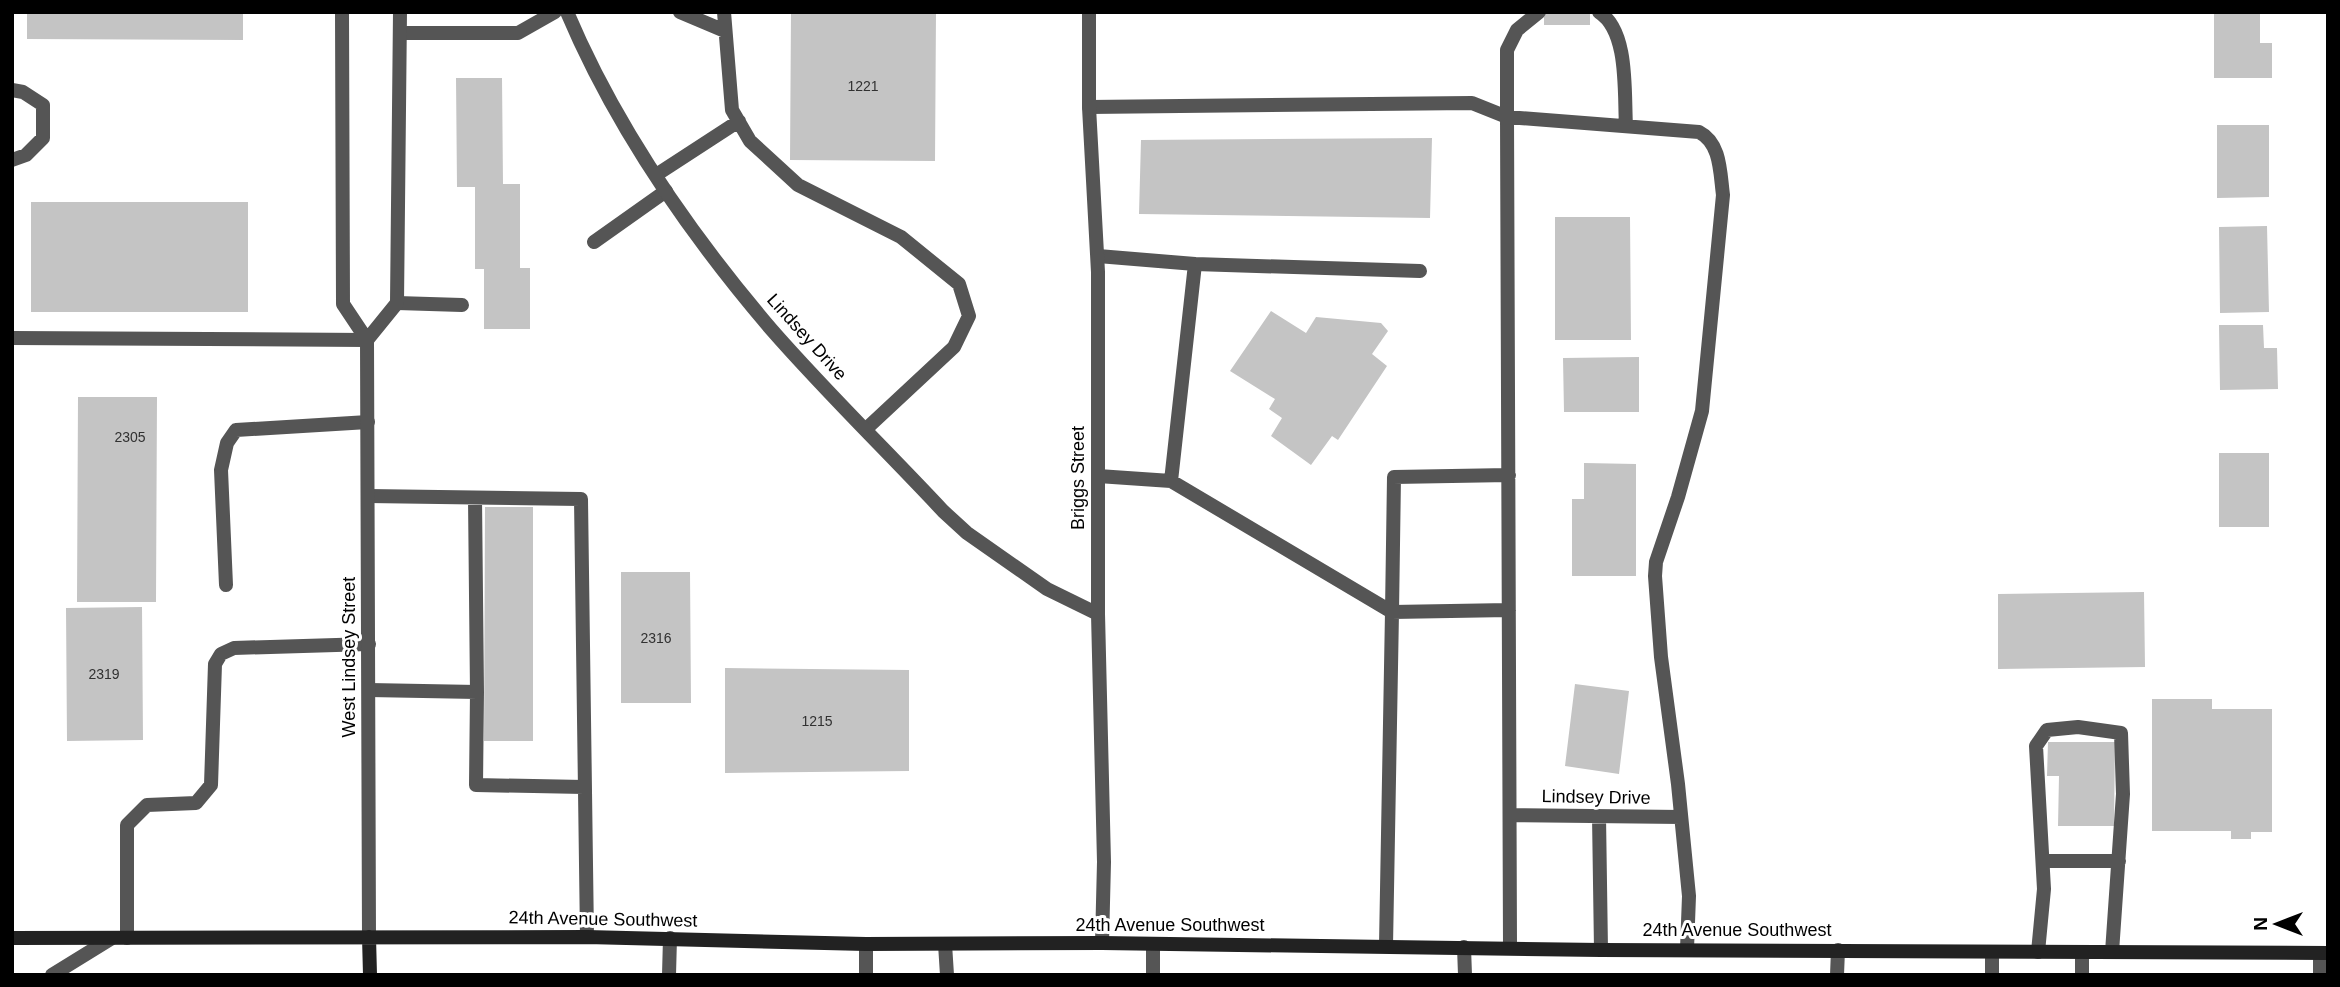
<svg xmlns="http://www.w3.org/2000/svg" width="2340" height="987" viewBox="0 0 2340 987" font-family="Helvetica,sans-serif">
<style>
.building{fill:#c4c4c4}
.lines{fill:none;stroke-linecap:round;stroke-linejoin:round}
.service{stroke:#555;stroke-width:14}
.minor{stroke:#555;stroke-width:14}
.tertiary{stroke:#555;stroke-width:14}
.secondary{stroke:#222;stroke-width:14}
.labels{text-anchor:middle;dominant-baseline:central;stroke-width:6;stroke-linejoin:round;paint-order:stroke}
.number-label{font-size:14px;fill:#313131}
.street-label{font-size:18px;fill:#000;stroke:#fff}
</style>
<rect width="100%" height="100%" fill="#fff"/>
<!-- building -->
<path class="building" d="M27,12H243V40L27,39Z
M791,12H936L935,161L790,160Z
M1544,12H1590V25H1544Z
M2214,12H2260V43H2272V78H2214Z
M456,78H502L503,184H520V268H530V329H484V269H475V187H457Z
M2217,125H2269V197L2217,198Z
M1432,138L1430,218L1139,214L1141,140Z
M31,202H248V312H31Z
M1555,217H1630L1631,340H1555Z
M2267,226L2269,312L2220,313L2219,227Z
M1271,311L1306,333L1316,317L1381,323L1388,331L1372,354L1387,366L1338,440L1332,436L1311,465L1271,436L1282,418L1269,409L1275,399L1230,371Z
M2219,325H2263L2264,348H2277L2278,389L2220,390Z
M1639,357V412H1564L1563,358Z
M78,397H157L156,602H77Z
M2219,453H2269V527H2219Z
M1584,463L1636,464V576H1572V499H1584Z
M485,507H533V741H484Z
M621,572H690L691,703H621Z
M2144,592L2145,667L1998,669V594Z
M142,607L143,740L67,741L66,608Z
M725,668L909,670V771L725,773Z
M1575,684L1629,691L1619,774L1565,766Z
M2152,699H2212V709H2272V832H2251V839H2231V831H2152Z
M2048,742H2115L2114,826H2058L2059,776H2047Z"/>
<g class="lines">
<!-- service -->
<path class="service" d="M680,12L725,31
M724,12L732,110L750,141L798,185L901,237L959,284L969,316L954,347L866,429
M1539,12L1517,30L1507,50V117L1699,132C1721,143 1720,173 1723,195L1702,411L1678,497L1656,562L1655,576L1661,657L1678,784L1689,896L1687,949
M1599,12C1629,31 1624,92 1626,126
M400,33H518L555,12
M12,90L23,92L43,105V138L26,155L12,160
M1089,107L1472,103L1507,117L1510,947
M656,175L739,121
M594,242L666,191
M1098,256L1195,264L1171,481
M1195,264L1420,271
M397,303L462,305
M12,338L367,340
M1509,475L1394,477L1392,612L1509,610
M1098,476L1171,481L1392,612L1386,946
M368,496L581,499L587,937
M475,498L477,692
M226,585L221,470L227,443L236,430L368,422
M369,690L477,692L476,785L584,787
M1510,815L1681,817
M1599,816L1601,950
M2043,861H2119
M127,938V825L147,805L196,803L211,785L215,664L221,654L234,648L369,644
M945,944L947,975
M1992,952V975
M2038,952L2044,889L2036,746L2047,730L2078,727L2121,733L2123,794L2112,952
M2082,952V975
M52,975L112,938
M669,975L670,938
M866,975V944
M1153,975V944
M1837,975L1838,950
M2320,975V953"/>
<!-- minor -->
<path class="minor" d="M567,12C616,128 690,234 771,329C826,392 886,450 943,511L967,533L1047,589L1098,614
M1089,12V107L1098,272V614L1104,862L1102,943
M1464,947L1465,975"/>
<!-- tertiary -->
<path class="tertiary" d="M342,12L343,304L367,340L369,937
M367,340L397,303L400,12"/>
<!-- secondary -->
<path class="secondary" d="M369,937L370,975
M12,938L587,937L866,944L1102,943L1601,950L2328,953"/>
</g>
<g class="labels">
<!-- number labels -->
<g class="number-label">
<text x="863" y="86">1221</text>
<text x="130" y="437">2305</text>
<text x="656" y="638">2316</text>
<text x="104" y="674">2319</text>
<text x="817" y="721">1215</text>
</g>
<!-- street labels -->
<g class="street-label">
<text transform="translate(807 337) rotate(48)">Lindsey Drive</text>
<text transform="translate(1078 478) rotate(-90)">Briggs Street</text>
<text transform="translate(349 657) rotate(-90)">West Lindsey Street</text>
<text transform="translate(1596 797) rotate(1)">Lindsey Drive</text>
<text transform="translate(603 919) rotate(1)">24th Avenue Southwest</text>
<text x="1170" y="925">24th Avenue Southwest</text>
<text x="1737" y="930">24th Avenue Southwest</text>
</g>
</g>
<!-- border -->
<rect width="2340" height="987" fill="none" stroke="#000000" stroke-width="28"/>
<!-- north arrow -->
<g transform="translate(2277 924) rotate(270)" stroke="#ffffff" stroke-width="5" paint-order="stroke">
<path d="M0-5L12 26L0 18L-12 26Z" fill="#000000"/>
<text y="-10" font-size="19" font-weight="bold" text-anchor="middle" fill="#000000">N</text>
</g>
</svg>
